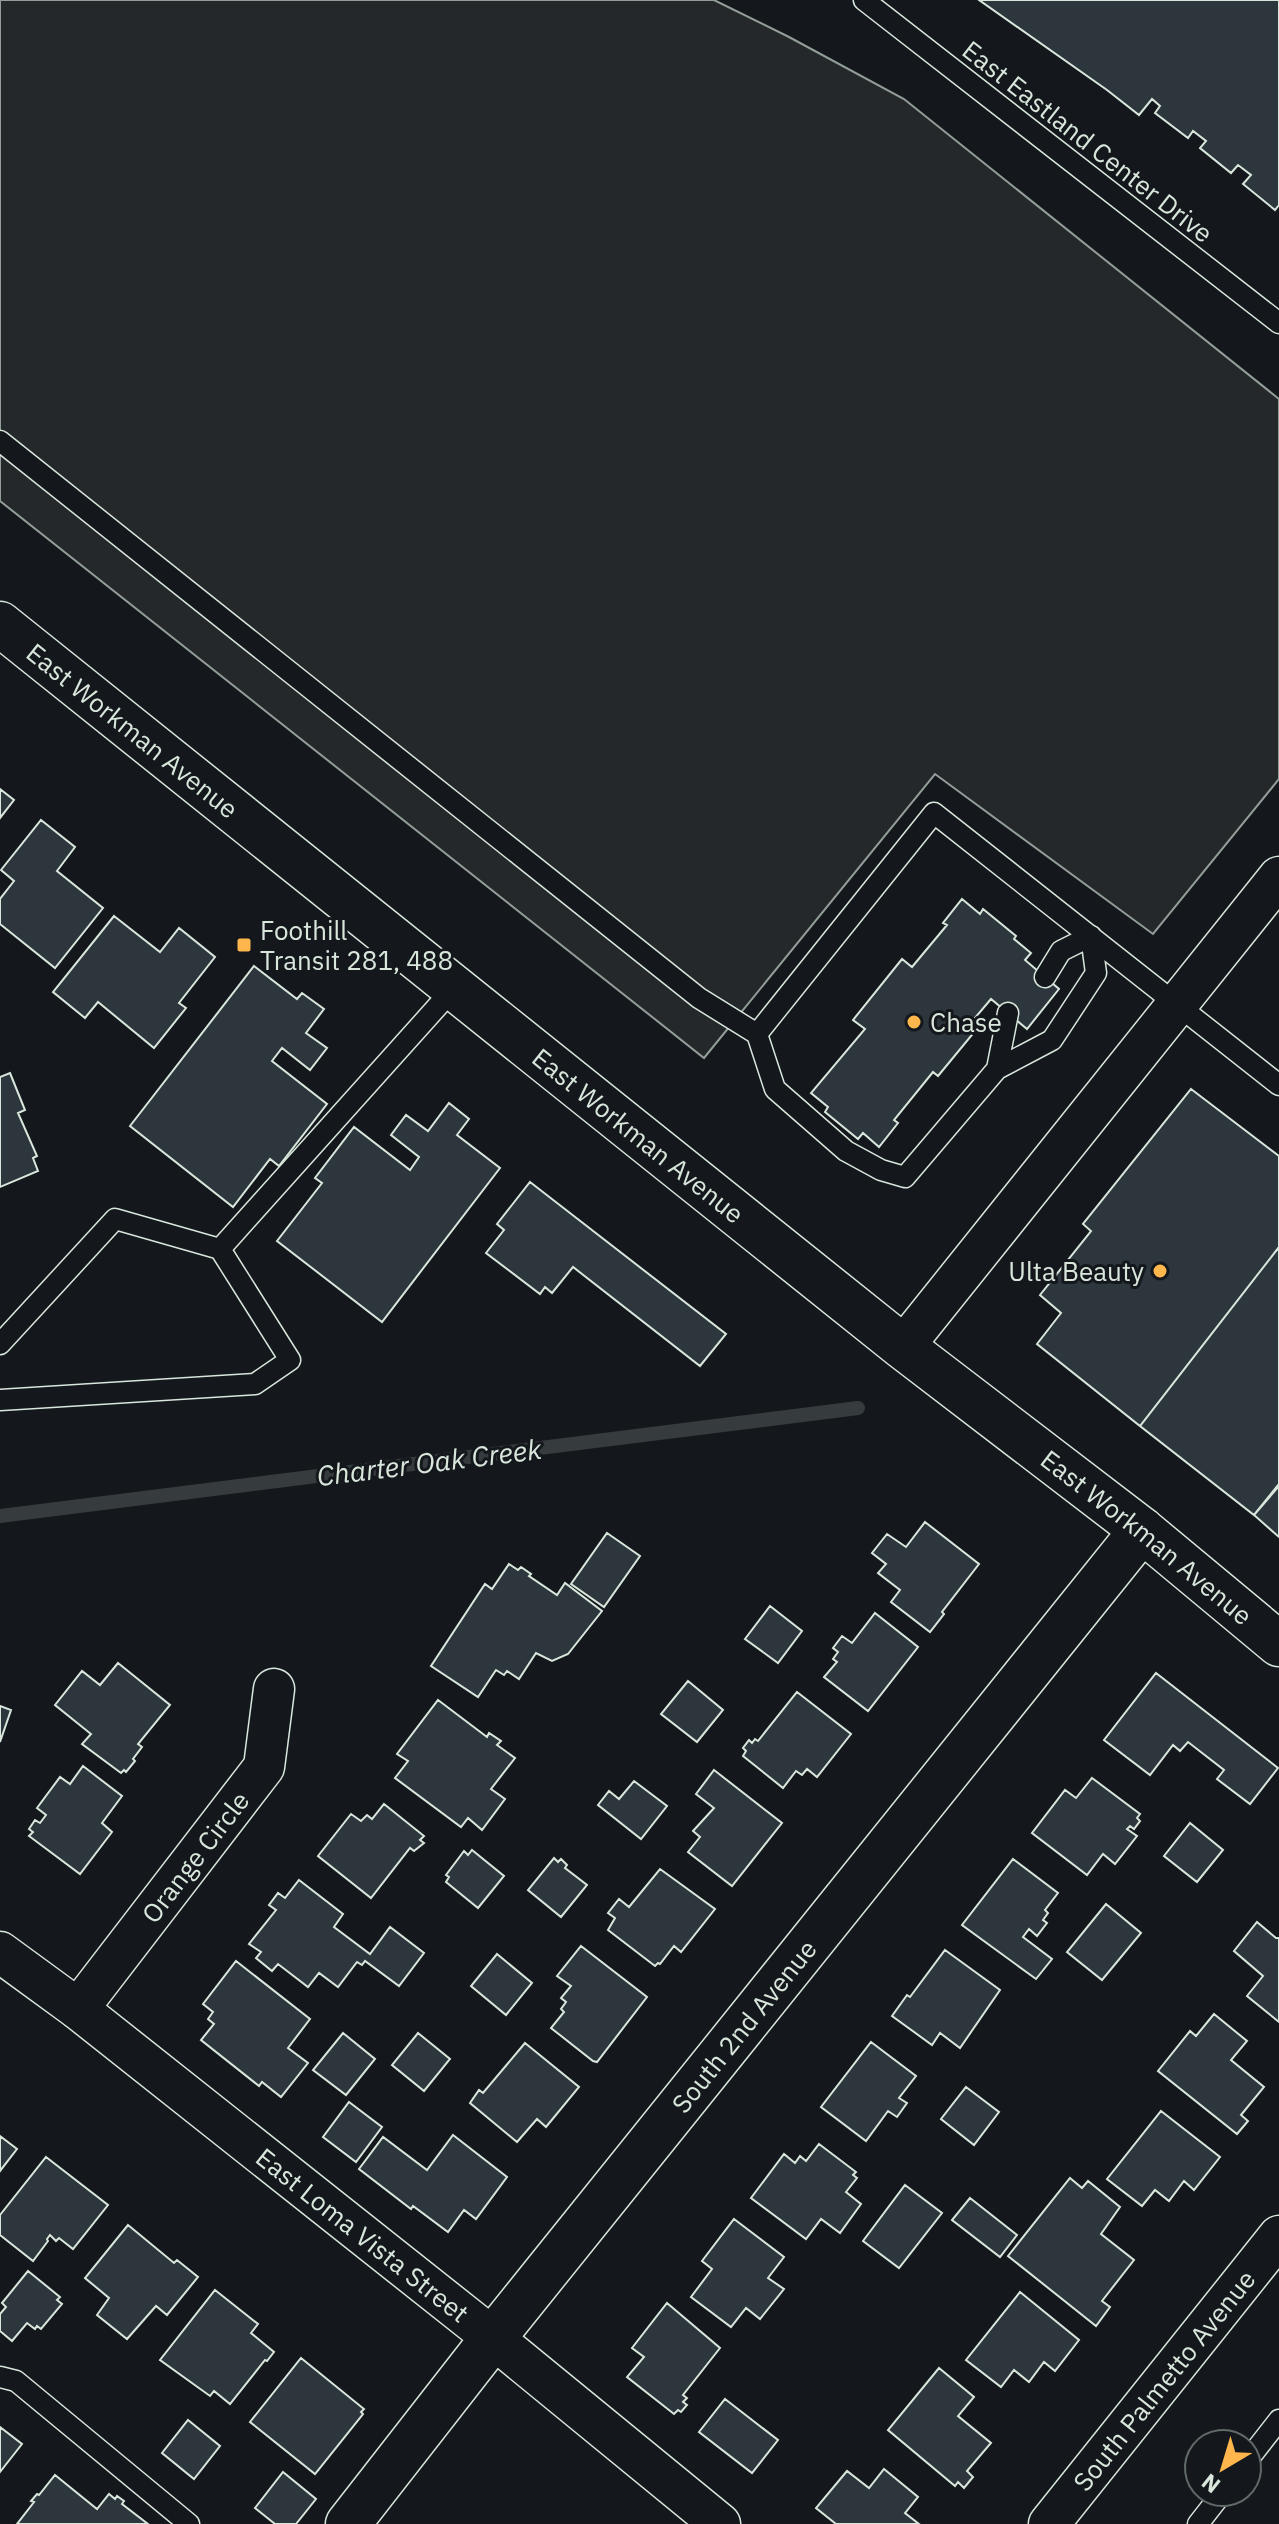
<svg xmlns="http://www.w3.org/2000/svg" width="1279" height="2524" viewBox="0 0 1279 2524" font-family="'IBM Plex Sans',sans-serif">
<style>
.parking{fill:#24282b;stroke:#939e99;stroke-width:2}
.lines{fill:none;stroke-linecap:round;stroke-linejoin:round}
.stream{stroke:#363b3e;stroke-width:14}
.building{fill:#2c363c;stroke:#d8e6dc;stroke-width:2}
.lane-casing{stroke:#d8e6dc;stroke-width:23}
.street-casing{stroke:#d8e6dc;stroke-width:43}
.secondary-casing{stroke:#d8e6dc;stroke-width:47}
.lane{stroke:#14181c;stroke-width:20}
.street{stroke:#14181c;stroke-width:40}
.secondary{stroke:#14181c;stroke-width:44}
.poi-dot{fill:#ffb74d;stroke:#14181c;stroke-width:3}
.labels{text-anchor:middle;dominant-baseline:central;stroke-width:6;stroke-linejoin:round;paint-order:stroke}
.street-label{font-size:26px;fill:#d8e6dc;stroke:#14181c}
.poi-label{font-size:26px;fill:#d8e6dc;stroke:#14181c;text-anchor:start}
.water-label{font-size:28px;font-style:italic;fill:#d8e6dc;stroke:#14181c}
</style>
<rect width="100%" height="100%" fill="#14181c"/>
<!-- parking -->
<path class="parking" d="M0,0H714L789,37L904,99L1279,399V779L1153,934L935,774L704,1058L0,501Z"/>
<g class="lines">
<!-- stream -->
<path class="stream" d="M0,1516L858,1408"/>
</g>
<!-- building -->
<path class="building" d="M979,0H1279V205L1275,210L1243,184L1251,175L1238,165L1231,173L1200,148L1206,141L1193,131L1188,138L1155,113L1160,106L1152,99L1139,115L1107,90Z
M0,789L14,800L0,818Z
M41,820L75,847L57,871L103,908L55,968L0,924V899L14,881L1,870Z
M962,899L980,914L983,909L1016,936L1014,939L1031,953L1025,960L1059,989L1027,1029L991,999L969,1025L976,1030L938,1076L933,1072L894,1120L898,1123L879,1147L863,1133L858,1139L825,1112L828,1107L811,1093L865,1029L853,1020L902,959L912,967L947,925L943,923Z
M114,916L160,952L179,928L215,957L179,1003L186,1008L154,1048L98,1002L85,1018L53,992Z
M254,966L297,999L302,993L324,1009L306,1033L327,1048L310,1070L282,1048L272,1061L327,1104L279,1166L270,1159L233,1207L130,1126Z
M10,1073L25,1110L18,1113L37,1156L33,1158L38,1171L0,1187V1077Z
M1191,1089L1279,1156V1247L1140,1426L1037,1344L1061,1313L1040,1295L1091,1231L1083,1224Z
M449,1103L469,1119L457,1135L500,1168L382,1322L277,1241L322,1183L315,1178L354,1127L410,1170L419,1157L391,1135L406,1115L428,1131Z
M530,1182L726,1334L700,1366L573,1267L552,1293L545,1287L540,1294L486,1253L504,1230L497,1224Z
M1279,1247V1484L1254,1515L1140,1426Z
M1279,1486V1537L1254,1515Z
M925,1522L979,1564L942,1612L944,1614L930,1632L891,1602L900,1590L878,1573L886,1564L872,1553L887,1534L906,1547Z
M607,1533L640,1556L604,1607L571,1584Z
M509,1564L518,1570L521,1567L531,1574L529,1576L557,1595L565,1583L602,1611L568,1654L552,1661L536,1653L519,1679L507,1671L504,1675L496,1670L478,1697L431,1666L485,1584L492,1589Z
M770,1606L802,1631L778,1663L745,1639Z
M875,1613L918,1647L868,1711L824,1677L837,1662L833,1659L838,1652L833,1648L842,1636L852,1643Z
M118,1663L170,1705L138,1744L142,1747L133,1759L135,1761L126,1772L124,1770L121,1773L82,1744L91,1734L55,1705L82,1671L100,1685Z
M1156,1673L1278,1768L1250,1804L1217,1779L1224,1770L1188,1742L1180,1751L1173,1745L1150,1775L1104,1740Z
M688,1681L723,1710L697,1742L661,1714Z
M797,1692L851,1734L817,1777L807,1769L802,1775L796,1771L783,1788L743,1756L746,1751L743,1748L749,1740L752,1743L755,1739L758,1741Z
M438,1700L487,1737L489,1733L501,1741L497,1745L515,1758L491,1789L505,1799L482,1830L468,1818L461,1827L395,1778L408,1761L397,1754Z
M0,1706L11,1710L0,1742Z
M83,1766L122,1796L102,1823L112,1832L80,1874L29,1836L33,1832L29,1829L35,1820L40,1823L46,1815L37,1808L60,1777L70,1784Z
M714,1770L782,1823L732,1886L688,1852L700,1837L693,1831L714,1808L696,1794Z
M1092,1778L1140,1814L1137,1818L1140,1821L1134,1829L1130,1826L1127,1829L1137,1836L1115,1864L1103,1854L1087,1875L1032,1833L1065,1790L1076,1798Z
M634,1781L667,1806L641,1839L598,1805L609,1791L619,1799Z
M384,1804L424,1836L420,1840L424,1843L414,1851L410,1848L371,1898L318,1856L351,1814L361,1821L367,1815L372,1819Z
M1190,1823L1223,1850L1197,1882L1164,1856Z
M472,1850L504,1876L478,1908L446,1882L449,1877L446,1875L464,1851L468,1855Z
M554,1858L558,1862L561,1859L567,1865L565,1868L587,1885L561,1917L528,1890Z
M1013,1859L1058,1893L1045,1910L1048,1913L1043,1920L1047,1923L1037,1936L1029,1929L1023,1937L1052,1959L1036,1979L962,1925Z
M660,1869L715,1909L681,1952L674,1946L660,1964L658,1963L655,1966L608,1930L615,1918L608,1913L619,1899L629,1907Z
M299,1880L343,1914L334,1927L370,1954L390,1927L424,1953L399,1986L365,1961L362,1965L357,1962L338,1987L319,1973L308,1987L278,1964L272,1971L256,1958L261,1952L249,1944L276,1910L269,1905L278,1893L285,1898Z
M1106,1904L1141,1933L1102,1980L1067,1952Z
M1257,1922L1276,1938H1279V2022L1247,1996L1263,1976L1234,1951Z
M581,1946L647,1997L597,2062L593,2061L551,2028L564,2012L561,2009L566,2002L561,1998L571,1986L557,1976Z
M945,1950L1000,1990L960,2048L940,2033L932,2045L892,2016L907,1995L910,1997Z
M497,1954L532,1983L506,2015L471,1986Z
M236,1961L310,2019L288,2048L308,2063L281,2097L262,2082L259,2086L201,2040L214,2024L208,2019L213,2012L203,2004Z
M1214,2014L1247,2041L1231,2060L1264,2087L1241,2115L1248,2121L1237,2134L1158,2071L1190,2031L1196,2036Z
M343,2033L375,2059L346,2095L313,2070Z
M418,2033L450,2059L424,2091L392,2065Z
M871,2042L916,2076L899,2098L907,2103L897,2117L888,2111L866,2141L821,2107Z
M525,2043L579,2087L546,2127L537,2119L517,2142L470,2103L479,2090L483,2093Z
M966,2087L999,2112L974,2145L941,2119Z
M349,2102L382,2127L356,2162L323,2137Z
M1161,2111L1220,2157L1194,2190L1184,2181L1169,2201L1155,2190L1142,2206L1107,2179Z
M453,2135L507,2177L476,2219L464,2210L448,2232L413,2206L411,2209L359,2169L383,2137L427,2170Z
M0,2136L17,2149L0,2171Z
M819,2144L856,2172L853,2175L857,2178L846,2192L861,2204L840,2233L821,2219L806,2239L751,2198L784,2154L795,2163L800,2156L806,2161Z
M46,2157L108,2205L73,2249L59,2238L56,2241L50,2235L47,2239L48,2241L33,2261L0,2235V2215Z
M1070,2178L1082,2188L1088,2181L1120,2207L1101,2234L1134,2260L1102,2301L1110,2307L1096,2326L1008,2256Z
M905,2185L942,2213L899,2268L863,2241Z
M970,2198L1017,2235L1000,2257L952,2220Z
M734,2219L784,2257L768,2278L784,2289L760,2319L746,2308L731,2327L691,2297L712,2269L702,2261Z
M128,2225L174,2263L177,2260L198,2277L167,2315L156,2306L127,2339L97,2315L109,2298L85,2278Z
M28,2271L60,2297L57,2300L62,2304L41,2329L37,2326L35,2329L27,2323L12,2341L0,2331V2314L6,2307L2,2303Z
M215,2290L258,2324L251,2333L274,2352L267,2361L265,2360L230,2404L214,2391L210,2396L160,2360Z
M1020,2292L1079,2340L1055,2371L1044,2362L1029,2382L1014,2370L1001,2387L966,2360Z
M667,2303L720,2348L683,2395L687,2398L683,2402L687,2405L681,2412L678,2410L674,2414L627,2377L644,2357L632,2348Z
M301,2358L364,2409L361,2412L363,2414L315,2474L250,2422Z
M939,2368L974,2397L958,2416L991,2443L967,2471L973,2477L964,2488L958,2482L955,2486L888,2430Z
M725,2399L778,2440L752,2473L699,2432Z
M188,2420L220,2446L194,2479L162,2453Z
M0,2427L22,2444L0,2472Z
M884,2469L918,2497L905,2513L919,2524H836L816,2508L847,2471L869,2488Z
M283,2472L316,2499L296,2524H275L255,2508Z
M55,2475L97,2509L109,2494L115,2499L117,2496L124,2501L122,2504L148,2524H17L34,2502L31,2501L37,2494L39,2495Z"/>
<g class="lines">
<!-- lane casing -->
<g class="lane-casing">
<path id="lane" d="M864,0L1279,323
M0,441L699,998L757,1034L934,813L1279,1085
M757,1034L775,1089L846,1151L881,1170L905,1177L997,1069L1052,1040L1096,973L1091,936L1061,951L1045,977
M997,1069L1008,1013
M220,1249L454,988
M0,1344L115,1219L220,1249L290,1360L255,1384L0,1400
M0,2377L16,2381L189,2524
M1247,2461L1279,2420
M1198,2524L1223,2492"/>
</g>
<!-- street casing -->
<g class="street-casing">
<g id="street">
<path d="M903,1347L1279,877"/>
<path id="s1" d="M0,1952L78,2009L493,2338L720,2524"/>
<path id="s2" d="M78,2009L264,1767L274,1689"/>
<path id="s3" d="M1049,2524L1279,2236"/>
</g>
</g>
<!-- secondary casing -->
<g class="secondary-casing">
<g id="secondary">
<path id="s4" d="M0,624L903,1347L1142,1530L1279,1644"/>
<path id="s5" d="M348,2524L493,2338L1142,1530"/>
</g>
</g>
<!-- lane -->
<use href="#lane" class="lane"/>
<!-- street -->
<use href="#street" class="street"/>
<!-- secondary -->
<use href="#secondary" class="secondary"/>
</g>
<!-- markers -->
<g class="poi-dot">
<rect x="236" y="937" width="16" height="16" rx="4"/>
<circle cx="914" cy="1022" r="8"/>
<circle cx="1160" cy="1271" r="8"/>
</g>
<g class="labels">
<!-- street labels -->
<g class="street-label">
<text transform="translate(1088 141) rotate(38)">East Eastland Center Drive</text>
<text stroke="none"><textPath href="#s4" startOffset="170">East Workman Avenue</textPath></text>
<text stroke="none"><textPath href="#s4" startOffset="818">East Workman Avenue</textPath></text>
<text stroke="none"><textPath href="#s4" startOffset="1466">East Workman Avenue</textPath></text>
<text stroke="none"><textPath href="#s2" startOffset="192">Orange Circle</textPath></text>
<text stroke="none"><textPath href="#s5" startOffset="636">South 2nd Avenue</textPath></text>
<text stroke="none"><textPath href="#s1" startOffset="460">East Loma Vista Street</textPath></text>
<text stroke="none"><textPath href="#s3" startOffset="184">South Palmetto Avenue</textPath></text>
</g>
<!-- poi labels -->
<g class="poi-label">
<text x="260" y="930">Foothill<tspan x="260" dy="30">Transit 281, 488</tspan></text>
<text x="930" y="1022">Chase</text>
<text x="1144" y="1271" text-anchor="end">Ulta Beauty</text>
</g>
<!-- water labels -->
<g class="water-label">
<text transform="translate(429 1462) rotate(-7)">Charter Oak Creek</text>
</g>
</g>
<!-- north arrow -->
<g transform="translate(1223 2468) rotate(218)"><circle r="38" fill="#14181c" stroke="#626a69" stroke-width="2"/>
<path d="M0-6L14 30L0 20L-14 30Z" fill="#ffb74d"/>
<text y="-12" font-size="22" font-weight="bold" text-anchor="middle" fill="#d8e6dc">N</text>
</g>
</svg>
